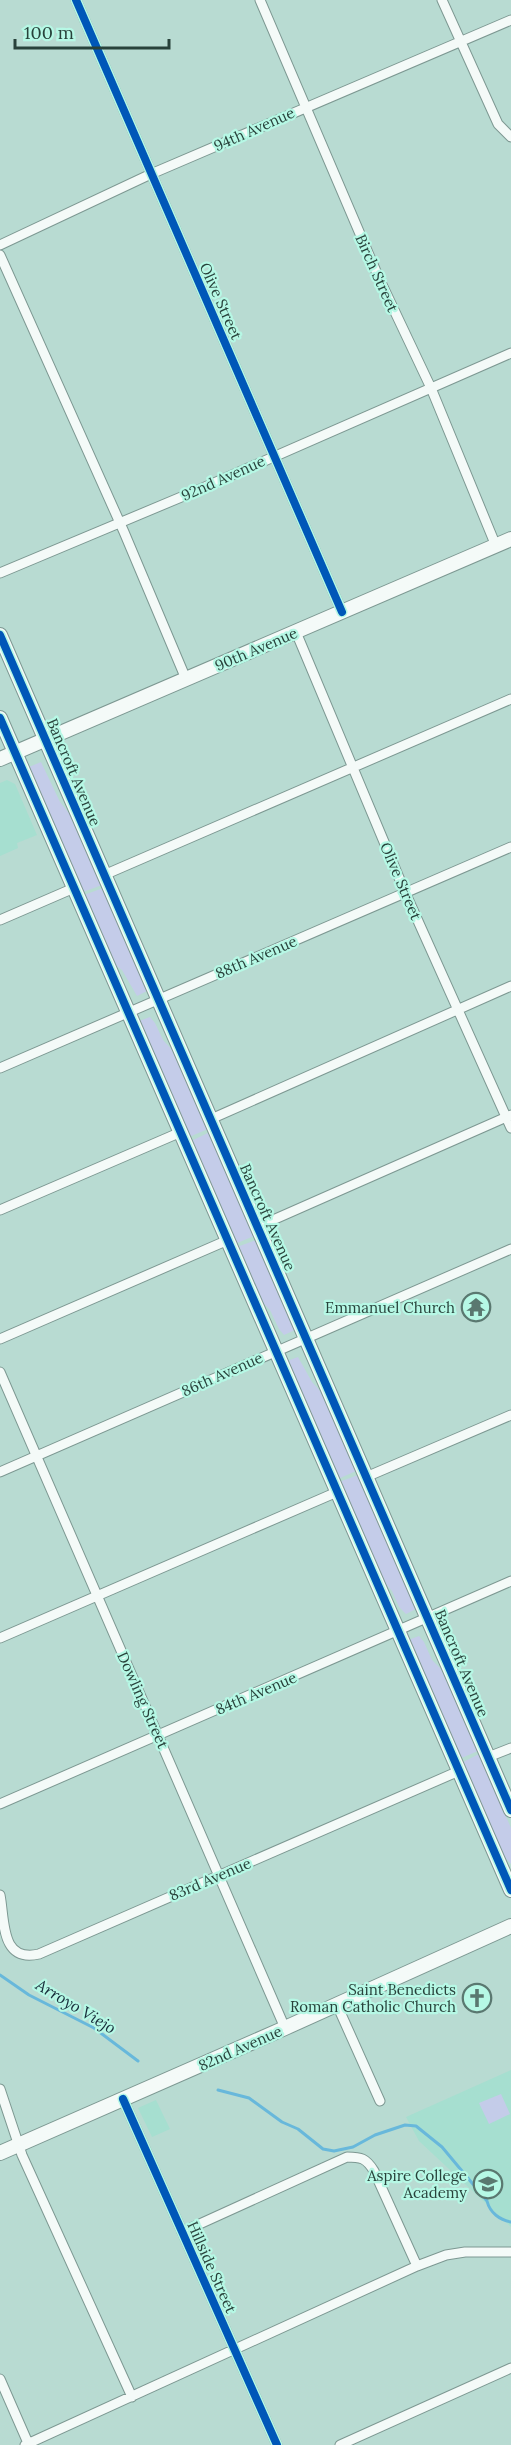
<svg xmlns="http://www.w3.org/2000/svg" width="511" height="2445" viewBox="0 0 511 2445" font-family="Lora,serif">
<style>
.built{fill:#a6dfd0}
.green{fill:#c4cce9}
.lines{fill:none;stroke-linecap:round;stroke-linejoin:round}
.stream{stroke:#68b8db;stroke-width:3}
.street-casing{stroke:#7d9892;stroke-width:11}
.secondary-casing{stroke:#7d9892;stroke-width:16}
.street{stroke:#f4faf8;stroke-width:9}
.secondary{stroke:#f4faf8;stroke-width:14}
.cycleway-casing{stroke:#b6f8e5;stroke-width:11}
.cycleway{stroke:#0057b8;stroke-width:8}
.labels{text-anchor:middle;dominant-baseline:central;stroke-width:4.5;stroke-linejoin:round;paint-order:stroke}
.street-label{font-size:15px;fill:#28423b;stroke:#b6f8e5}
.poi-label{font-size:15px;fill:#28423b;stroke:#b6f8e5;text-anchor:end}
.water-label{font-size:16px;font-style:italic;fill:#182e3b;stroke:#b6f8e5}
</style>
<rect width="100%" height="100%" fill="#b8dbd2"/>
<!-- built -->
<path class="built" d="M7,780L15,784L37,835L17,843L18,848L0,856V783Z
M511,2070V2227L419,2141L406,2117Z
M156,2100L170,2129L152,2137L138,2108Z"/>
<!-- green -->
<path class="green" d="M41,762L60,802L72,817L102,885L83,892L30,771L29,767Z
M103,888L147,989V991L137,996L122,970L115,965L84,895Z
M150,1017L155,1023L163,1040L174,1052L208,1129L189,1137L139,1021Z
M210,1132L254,1236L235,1244L191,1141Z
M256,1240L295,1330L284,1335L279,1329L270,1310L259,1299L237,1247Z
M298,1357L312,1382L321,1392L356,1471L338,1479L287,1361Z
M358,1475L416,1609L406,1614L399,1607L392,1591L381,1579L339,1482Z
M419,1636L424,1642L432,1660L443,1671L478,1751L459,1759L408,1640Z
M479,1754L511,1828V1864L499,1851L461,1763Z
M501,2094L510,2114L489,2124L479,2103Z"/>
<g class="lines">
<!-- stream -->
<path class="stream" d="M0,1975L29,1995L94,2028L138,2061
M218,2090L249,2098L282,2122L298,2129L323,2149L334,2151L353,2147L375,2135L405,2125L416,2126L442,2147L487,2201C490,2213 500,2220 511,2222"/>
<!-- street casing -->
<g class="street-casing">
<path id="street" d="M76,0L342,612
M260,0L378,276L431,388L496,546
M442,0L498,124L511,137
M0,245L151,174L511,20
M0,255L124,532L186,679
M0,573L198,490L511,353
M296,632L405,892L511,1128
M104,875L511,699
M0,920L74,888
M0,1068L511,847
M211,1119L511,986
M0,1210L181,1132
M257,1227L511,1115
M0,1339L228,1240
M0,1372L285,2028
M0,1472L511,1249
M366,1477L511,1415
M0,1638L337,1492
M488,1757L511,1748
M0,1804L511,1581
M0,1895C5,1920 0,1963 39,1954L459,1771
M337,2005L380,2101
M0,2089L22,2155L132,2397
M123,2099L277,2445
M182,2232L347,2157C361,2157 366,2158 374,2171L417,2266
M0,2379L28,2443
M25,2445L417,2266L446,2255L465,2252H511
M340,2445L511,2368"/>
</g>
<!-- secondary casing -->
<g class="secondary-casing">
<path id="secondary" d="M0,635L511,1810
M0,718L511,1890
M0,759L511,539
M0,2153L285,2028L511,1926"/>
</g>
<!-- street -->
<use href="#street" class="street"/>
<!-- secondary -->
<use href="#secondary" class="secondary"/>
<!-- cycleway casing -->
<g class="cycleway-casing">
<path id="cycleway" d="M76,0L342,612
M0,635L511,1810
M0,718L511,1890
M123,2099L277,2445"/>
</g>
<!-- cycleway -->
<use href="#cycleway" class="cycleway"/>
</g>
<!-- icons -->
<defs>
<g id="temple-ring" transform="scale(1.5)"><circle r="9.5" fill="#b6f8e5" stroke="#5a7870" stroke-width="1.5"/><path d="M0-6L5-2H3V0L6.5 2.5H4V6H1.5V3h-3V6H-4V2.5H-6.5L-3 0V-2H-5Z" fill="#5a7870"/></g>
<g id="church-ring" transform="scale(1.5)"><circle r="9.5" fill="#b6f8e5" stroke="#5a7870" stroke-width="1.5"/><path d="M-1.2-6h2.4v3.5h3.3v2.4h-3.3V6h-2.4V-.1h-3.3v-2.4h3.3Z" fill="#5a7870"/></g>
<g id="school-ring" transform="scale(1.5)"><circle r="9.5" fill="#b6f8e5" stroke="#5a7870" stroke-width="1.5"/><path d="M0-5L7-2L0 1L-7-2ZM-4 1L0 2.5L4 1V4Q0 6-4 4Z" fill="#5a7870"/></g>
</defs>
<g fill-rule="evenodd">
<use href="#temple-ring" x="476" y="1307"/>
<use href="#church-ring" x="477" y="1998"/>
<use href="#school-ring" x="488" y="2184"/>
</g>
<g class="labels">
<!-- street labels -->
<g class="street-label">
<text transform="translate(254 129) rotate(-24)">94th Avenue</text>
<text transform="translate(377 273) rotate(66)">Birch Street</text>
<text transform="translate(221 301) rotate(66)">Olive Street</text>
<text transform="translate(223 478) rotate(-24)">92nd Avenue</text>
<text transform="translate(256 649) rotate(-23)">90th Avenue</text>
<text transform="translate(74 772) rotate(67)">Bancroft Avenue</text>
<text transform="translate(401 881) rotate(67)">Olive Street</text>
<text transform="translate(256 957) rotate(-23)">88th Avenue</text>
<text transform="translate(268 1217) rotate(66)">Bancroft Avenue</text>
<text transform="translate(222 1374) rotate(-24)">86th Avenue</text>
<text transform="translate(462 1663) rotate(67)">Bancroft Avenue</text>
<text transform="translate(256 1693) rotate(-23)">84th Avenue</text>
<text transform="translate(143 1700) rotate(66)">Dowling Street</text>
<text transform="translate(210 1879) rotate(-23)">83rd Avenue</text>
<text transform="translate(240 2048) rotate(-24)">82nd Avenue</text>
<text transform="translate(212 2267) rotate(66)">Hillside Street</text>
</g>
<!-- poi labels -->
<g class="poi-label">
<text x="455" y="1307">Emmanuel Church</text>
<text x="456" y="1989">Saint Benedicts<tspan x="456" dy="17">Roman Catholic Church</tspan></text>
<text x="467" y="2175">Aspire College<tspan x="467" dy="17">Academy</tspan></text>
</g>
<!-- water labels -->
<g class="water-label">
<text transform="translate(76 2006) rotate(31)">Arroyo Viejo</text>
</g>
</g>
<!-- scale -->
<path d="M15 39v9h154v-9" fill="none" stroke="#28423b" stroke-width="3"/>
<text x="24" y="39" font-size="18" fill="#28423b" stroke="#b6f8e5" stroke-width="4.5" paint-order="stroke">100 m</text>
</svg>
